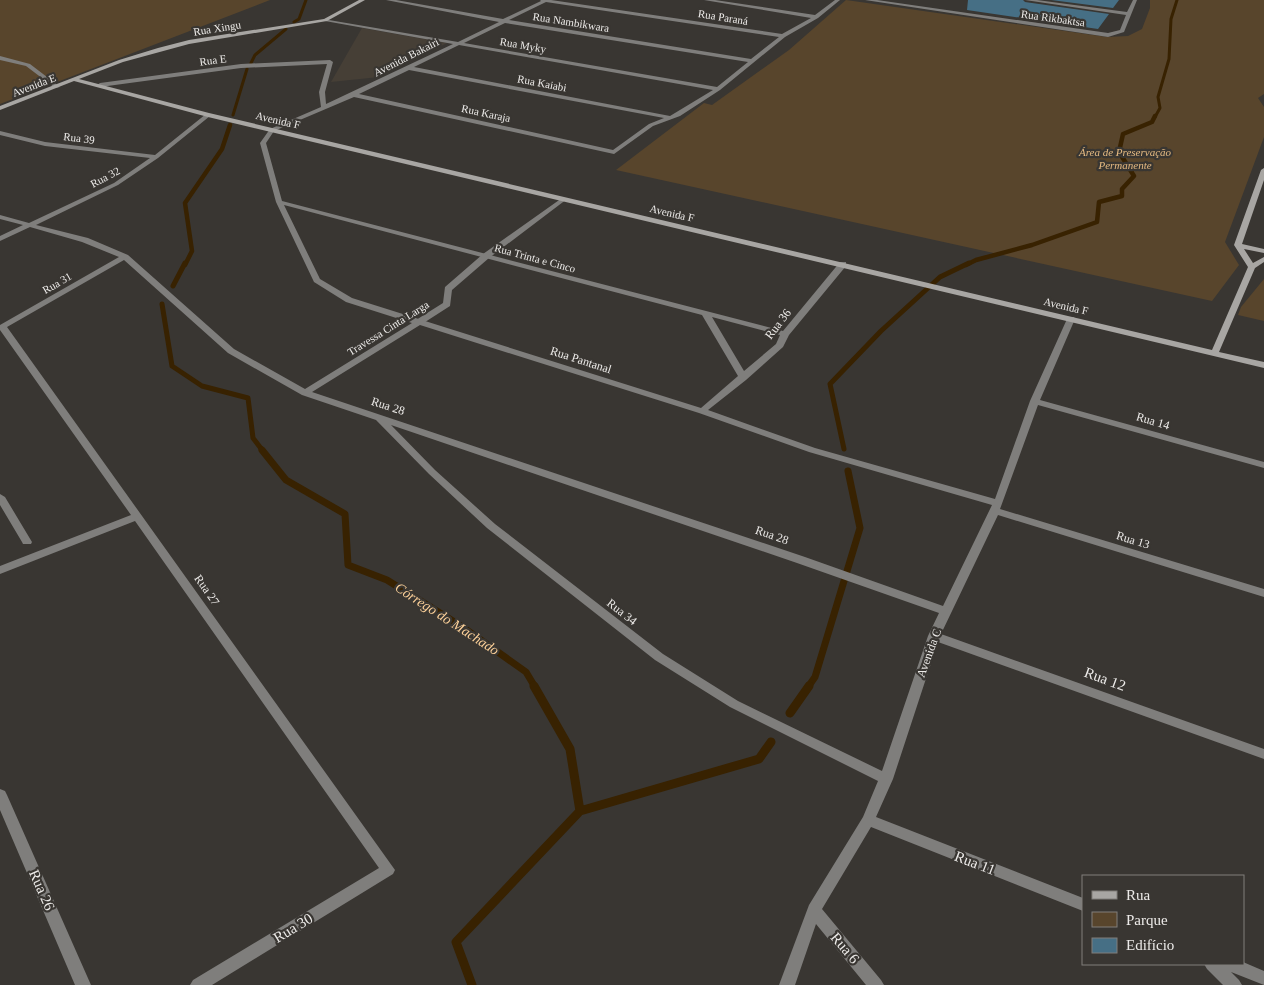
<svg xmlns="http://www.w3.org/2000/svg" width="1264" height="985" viewBox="0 0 1264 985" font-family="Georgia,serif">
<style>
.built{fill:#463f36}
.green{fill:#58452c}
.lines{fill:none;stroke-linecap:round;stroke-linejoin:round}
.stream-far4{stroke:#382201;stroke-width:3}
.stream-far3{stroke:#382201;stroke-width:4.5}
.stream-far2{stroke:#382201;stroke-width:5}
.stream-far1{stroke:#382201;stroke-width:7}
.stream{stroke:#382201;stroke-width:9}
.building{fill:#466f85}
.lane{fill:#7f7e7c;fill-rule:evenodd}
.street{fill:#7f7e7c;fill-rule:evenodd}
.secondary{fill:#a8a6a3;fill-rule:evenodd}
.labels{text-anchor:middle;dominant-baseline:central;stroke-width:4.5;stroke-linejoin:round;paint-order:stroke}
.far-street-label{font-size:11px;fill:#edebe9;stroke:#393632}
.far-park-label{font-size:11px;font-style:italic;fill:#e4b981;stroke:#393632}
.street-label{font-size:12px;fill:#edebe9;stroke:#393632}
.water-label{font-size:14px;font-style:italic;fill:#fed29a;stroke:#393632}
.near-street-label{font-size:15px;fill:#edebe9;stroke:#393632}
</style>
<rect width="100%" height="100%" fill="#393632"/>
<!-- built -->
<path class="built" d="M362,28L447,43L379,77L331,82Z"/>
<!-- green -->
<path class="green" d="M0,0H270L0,104Z
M846,0L1107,37L1128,36L1142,29L1150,8V0H1264V94L1258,98L1264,107V137L1225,242L1239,265L1212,301L616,170L704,103L712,105L789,50Z
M1264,279V321L1238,315L1241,307Z"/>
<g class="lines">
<!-- stream-far4 -->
<path class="stream-far4" d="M294,22L299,19L306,0
M251,63L255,55L286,29
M233,115L247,69
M1155,117L1160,108L1158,97L1169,59L1171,19L1177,0"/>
<!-- stream-far3 -->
<path class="stream-far3" d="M185,265L192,251L185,203L222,149L230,125
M966,265L976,260L1032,245L1097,222L1099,202L1122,196V189L1134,176L1119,152L1123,134L1152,122L1155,116"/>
<!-- stream-far2 -->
<path class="stream-far2" d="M173,286L185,263
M162,304L172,366L202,386L248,398L253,438L263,451
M844,449L830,384L881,331L940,277L969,263"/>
<!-- stream-far1 -->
<path class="stream-far1" d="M262,450L286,480L345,514L348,565L387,580L464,628L526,672L535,687
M808,687L815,677L860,528L848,471"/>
<!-- stream -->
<path class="stream" d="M534,686L570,749L580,811
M790,713L809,686
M580,811L759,759L771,742
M472,985L456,942L580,811"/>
</g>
<!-- building -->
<path class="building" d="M968,0H1023L1025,2L1109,14L1098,29L967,10Z
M1051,0H1119L1113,8Z"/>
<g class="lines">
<!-- lane -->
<path class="lane" d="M0,56L30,64L60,87L55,88L26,66L0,60Z
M562,198L567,199L489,258L452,290L450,306L422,324H416V320L443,303L445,287L483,254Z"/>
<!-- street -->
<path class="street" d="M386,0H396L503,19L541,1L540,0H551L782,34L811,18L704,0H715L815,15L835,0H840L818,18L785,37L720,90L680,116L653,126L614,154L354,97L274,131L266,143L282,201L783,331L840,262H846V266L789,335L783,347L746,380L708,410L815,448L995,499L1030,401L1067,319L1071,317H1074L1075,319L1040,400L1264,462V468L1038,405L1000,509L1264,589V597L998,515L941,634L1264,749V759L938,642L893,779L876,817L1083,898V911L871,827L822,909L881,980L884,985H866L816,924L795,985H779L809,905L863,817L878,781L730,707L655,660L487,528L429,474L376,420L302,395L228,353L124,260L7,327L395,870L393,874L212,985H190L193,980L379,868L135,521L0,574V566L131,515L0,330V325L119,257L82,242L30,227L0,241V236L23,225L0,219V215L29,223L114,183L150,158L45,146L0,135V131L45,142L155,155L206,114H210V116L158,158L118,185L36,225L88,238L128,255L234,349L305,389L412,323L346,302L314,282L276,202L260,143L270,129L321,107L319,92L327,64L241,68L100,87L97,85L100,83L241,64L330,60L333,62L325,92L326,104L453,44L325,21L323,19L458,42L499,22ZM546,2L779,37L751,59L509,20ZM505,23L748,62L717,87L464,43ZM459,45L713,90L670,116L414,67ZM409,70L664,118L649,124L613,150L359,94ZM284,205L702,315L738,376L701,408L352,298L320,279ZM712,317L780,335L776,344L744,371ZM420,325L699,413L809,452L992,505L943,606L805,557L312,392ZM391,425L797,563L939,613L928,636L882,771L738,701L663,654L495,524L435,470Z
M865,0H877L1108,33L1120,30L1126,15L1025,0H1037L1127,12L1133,0H1137L1124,32L1108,37Z
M0,494L5,497L32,542L31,544H23L22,542L0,505Z
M0,789L5,791L7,795L91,985H75L0,810Z
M1243,962L1264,971V985L1231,972L1239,980L1242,985H1223L1207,969L1204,964H1243Z"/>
<!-- secondary -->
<path class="secondary" d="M359,0H365L327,21L189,44L123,62L79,79L209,113L1212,350L1248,267L1234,245L1261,170L1264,168V180L1242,244L1264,249V253L1244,249L1253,263L1264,257V262L1255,268L1219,352L1264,362V368L208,117L74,81L0,110V106L119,60L158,48L189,40L324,19Z"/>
</g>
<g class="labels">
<!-- far-street labels -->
<g class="far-street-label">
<text transform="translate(723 17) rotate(9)">Rua Paraná</text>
<text transform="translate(1053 18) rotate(8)">Rua Rikbaktsa</text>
<text transform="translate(571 22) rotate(9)">Rua Nambikwara</text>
<text transform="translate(217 28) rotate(-9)">Rua Xingu</text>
<text transform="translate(523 45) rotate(10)">Rua Myky</text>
<text transform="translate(406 57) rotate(-27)">Avenida Bakairi</text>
<text transform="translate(213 60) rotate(-8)">Rua E</text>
<text transform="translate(542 83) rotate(11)">Rua Kaiabi</text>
<text transform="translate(34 85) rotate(-21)">Avenida E</text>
<text transform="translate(486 113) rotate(12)">Rua Karaja</text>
<text transform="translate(278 120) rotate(13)">Avenida F</text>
<text transform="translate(79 138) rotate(7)">Rua 39</text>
<text transform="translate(105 177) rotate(-28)">Rua 32</text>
<text transform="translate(672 213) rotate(13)">Avenida F</text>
<text transform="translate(535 258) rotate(15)">Rua Trinta e Cinco</text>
<text transform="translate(57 283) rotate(-30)">Rua 31</text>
<text transform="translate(1066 306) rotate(13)">Avenida F</text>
<text transform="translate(388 328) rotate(-32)">Travessa Cinta Larga</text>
</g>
<!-- far-park labels -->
<g class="far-park-label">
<text x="1125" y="152">Área de Preservação<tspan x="1125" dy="13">Permanente</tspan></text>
</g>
<!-- street labels -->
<g class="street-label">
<text transform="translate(778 324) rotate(-53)">Rua 36</text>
<text transform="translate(581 360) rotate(18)">Rua Pantanal</text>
<text transform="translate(388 406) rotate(18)">Rua 28</text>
<text transform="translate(1153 421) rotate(16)">Rua 14</text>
<text transform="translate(772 535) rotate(19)">Rua 28</text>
<text transform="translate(1133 540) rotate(17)">Rua 13</text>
<text transform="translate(207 590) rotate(55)">Rua 27</text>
<text transform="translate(622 612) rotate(38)">Rua 34</text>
<text transform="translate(929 653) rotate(-70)">Avenida C</text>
</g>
<!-- water labels -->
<g class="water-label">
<text transform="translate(447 619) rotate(33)">Córrego do Machado</text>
</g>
<!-- near-street labels -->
<g class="near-street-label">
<text transform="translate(1105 679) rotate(20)">Rua 12</text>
<text transform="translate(975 863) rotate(21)">Rua 11</text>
<text transform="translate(42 890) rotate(66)">Rua 26</text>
<text transform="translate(293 928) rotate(-31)">Rua 30</text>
<text transform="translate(845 948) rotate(50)">Rua 6</text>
</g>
</g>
<!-- legend -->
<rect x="1082" y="875" width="162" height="90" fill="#393632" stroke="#817e7b"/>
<rect x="1092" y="891" width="25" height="8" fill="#a8a6a3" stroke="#817e7b"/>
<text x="1126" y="900" font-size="15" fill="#edebe9">Rua</text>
<rect x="1092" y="912" width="25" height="15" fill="#58452c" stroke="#817e7b"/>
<text x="1126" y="925" font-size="15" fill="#edebe9">Parque</text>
<rect x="1092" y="938" width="25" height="15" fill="#466f85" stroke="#817e7b"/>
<text x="1126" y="950" font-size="15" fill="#edebe9">Edifício</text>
</svg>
